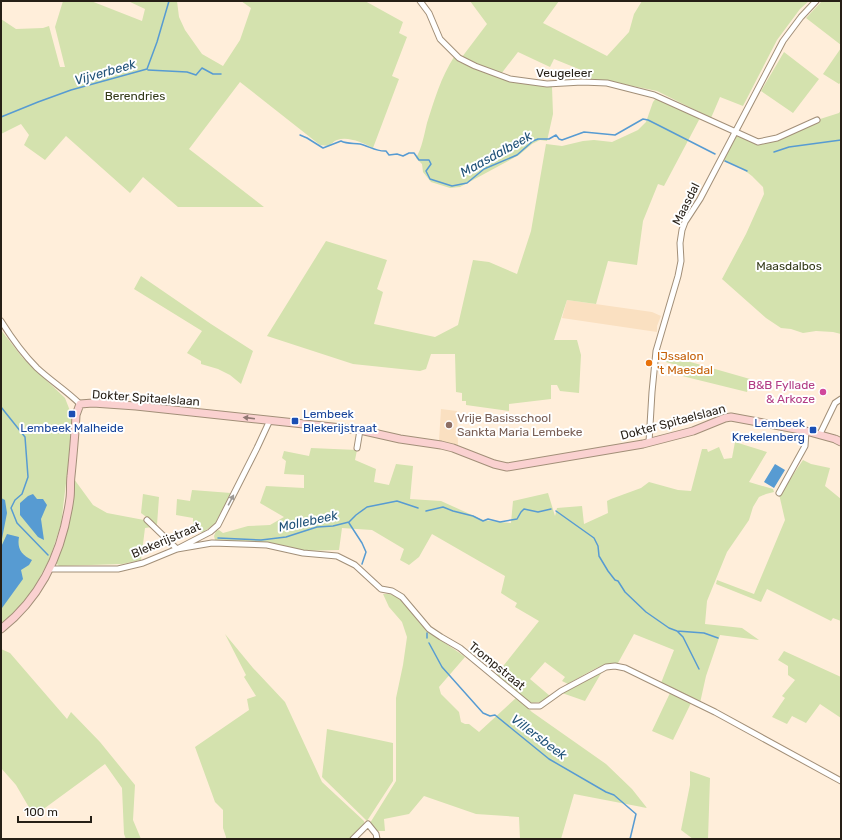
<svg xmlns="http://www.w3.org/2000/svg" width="842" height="840" viewBox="0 0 842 840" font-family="Rubik,sans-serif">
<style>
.built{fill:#fae0c1}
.green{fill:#d4e2ae}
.water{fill:#579bd2}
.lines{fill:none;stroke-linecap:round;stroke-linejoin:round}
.stream{stroke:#579bd2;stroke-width:1.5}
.street-casing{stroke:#a28f78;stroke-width:7}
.secondary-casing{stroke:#a28f78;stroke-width:9}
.street{stroke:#fff;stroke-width:5}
.secondary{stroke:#fad1d0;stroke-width:7}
.oneway{fill:#907873}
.oneway2{fill:#9d9a96}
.food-dot{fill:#e8710a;stroke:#fff;stroke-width:1.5}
.hotel-dot{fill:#d1479c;stroke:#fff;stroke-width:1.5}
.transit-dot{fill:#1a4fb4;stroke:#fff;stroke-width:1.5}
.education-dot{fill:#8d6e63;stroke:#fff;stroke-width:1.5}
.labels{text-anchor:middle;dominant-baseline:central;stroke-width:4;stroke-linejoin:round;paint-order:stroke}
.street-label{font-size:12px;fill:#261f16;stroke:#fff}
.park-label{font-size:12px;fill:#323917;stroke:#fff}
.food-label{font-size:12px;fill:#c56008;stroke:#fff;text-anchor:start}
.hotel-label{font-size:12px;fill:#b23c85;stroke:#fff;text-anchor:end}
.transit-label{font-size:12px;fill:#164399;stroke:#fff;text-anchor:start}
.education-label{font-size:12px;fill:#785e54;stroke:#fff;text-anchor:start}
.water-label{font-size:13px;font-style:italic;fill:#215379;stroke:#fff}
</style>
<rect width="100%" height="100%" fill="#ffeeda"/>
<!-- built -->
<path class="built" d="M567,300L652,312L661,316L657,326V332L562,318Z
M441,409L457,411L458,445L439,441Z"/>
<!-- green -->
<path class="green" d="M63,1H91L142,21L145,9L128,1H177L179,17L185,30L202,54L223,66L240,40L251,8L241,1H365L403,22L399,33L407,37L392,76L399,79L373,148C363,143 348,136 337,140C334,141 331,144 329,146L320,145L240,82L189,149L264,207H178L143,177L130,193L66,136L45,160L24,145L29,135L21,124L1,134V19L16,29L43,28L49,26L60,67H65L55,27Z
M470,1H559L543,23L607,56L629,32L634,14L642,1H809L800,9L777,40L743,106L720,97L711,118L657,91L608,81H588L591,74L554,59L550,67L518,52L501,74L462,57L487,24Z
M822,1H841V45L806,18Z
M841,48V82L839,84L823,74Z
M784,52L819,79L793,113L761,91Z
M454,57L459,62C489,73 519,86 552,87L553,114L547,141L540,140L532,144L519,155L460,187L450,188L431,182L423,172L422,164L416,158C422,148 424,135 427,123C434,101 441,77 454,57Z
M657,97L700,118L664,186L658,184L643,221L637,265L608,261L596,304L567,300L554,340H577L581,355L579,393L560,391L557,385H551V399L509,404V411L466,405V401H462V393L456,392L455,354H431L426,369L420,371L353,364L267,336L326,241L387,260L377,289L383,292L374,324L435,337L458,325L473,260L489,262L517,274L531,231L546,144L562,146L583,141L594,140L612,142L638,130L646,122L653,102Z
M841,110V334L833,332L816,331L803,333L791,329L781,328L766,318L722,279L746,234L764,194L763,187L752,176L740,167L723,161L737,135L758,142L800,128L817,120L839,113Z
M141,276L211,324L253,351L241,384L230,375L218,369L201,364V361L187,353L202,331L134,289Z
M1,330L22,357L65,398L72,416L68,467L61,524L50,558L27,601L1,624Z
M659,353L750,379L747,392L682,376L684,367L658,360Z
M735,442L767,452L749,482L773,489L774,492L766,494L759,497L753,507L749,520L727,552L707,601L705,624L742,628L759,640L720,635L706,676L700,703L661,683L674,650L634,634L618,663C600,663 584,675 568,684L562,681L565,677L545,662L530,679L550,696L541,702L531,703L496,675L539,621L515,607L517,603L501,593L505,576L432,534L419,557L409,565L400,560L404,549L372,530L342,528L339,550L299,551L274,544L222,541L215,540L214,536L216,531L219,530L223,533L248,526L270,525L284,517L260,503L266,486L304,488V475L284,474L286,461L282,458L284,451L309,456L311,448L357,450L355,460L376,469L374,482L389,485L396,464L413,466L410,499L441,501L483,520L511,523L513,501L548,493L555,516L557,508L582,506L584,524L608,513L607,501L611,499L641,488L649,482L678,490L691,491L702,449H707L708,452L719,447L724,459L732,458Z
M803,460L811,464L830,468L825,486L841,499V621L833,618L831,621L767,589L761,602L716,584L717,580L754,594L785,520L779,494L784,488Z
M74,479L93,505L107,513L144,520L152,527L145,528L141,560L122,564L59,566L57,564V561L68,527Z
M192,490L231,493L216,523L202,533L193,525V518L176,515L177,499L190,501Z
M143,494L159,497L157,525L141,513Z
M383,594C389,594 396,594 401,599C409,606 414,618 422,625C435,638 451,646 465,657L439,687L441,694L459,712L461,722L465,724H469L479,732L517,697L532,712L606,764L632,789L647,808L574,794L561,839H520L519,817L476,814L424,796L409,814L384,819L385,831H377L370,823L396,781V698L403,665L407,637L402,622L389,607Z
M225,634L253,668L285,702L322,782L364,821L365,825L359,829L350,839H226V837L223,828V810L215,802L195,747L249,710L247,699L256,696L244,677L246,675Z
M1,649L10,653L67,719L71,712L100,742L135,785L133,820L141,839H126L124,834L122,788L105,764L34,816L16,785L1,768Z
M784,651L841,677V718L820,704L806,723L792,716L787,724L772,717L785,698L782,696L795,680L788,675V666L778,660Z
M603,670L585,701L562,693Z
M670,693L691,703L673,740L652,731Z
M327,729L393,743V781L367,821L325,780L322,777Z
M690,771L710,778L708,839H693L681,830L690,785Z"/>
<!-- water -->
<path class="water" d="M775,464L785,470L774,488L764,482Z
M33,494L37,499H43L47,505L41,519L44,540L38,537L20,515V503L28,496Z
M1,498L5,500L7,513L1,544Z
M7,534L19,537C17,548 21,555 32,560L29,565L21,570L23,579L2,608H1V547Z"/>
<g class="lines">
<!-- stream -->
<path class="stream" d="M148,70L187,72L196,75L202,68L213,74H221
M1,117L38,102L71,90L147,69L157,42L169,1
M300,135L307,138L323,148L341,141C347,144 353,143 360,144C369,146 377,152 386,151L389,155L397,154L403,156L409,153H414L419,160H429L431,164L426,171L430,179L452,186L467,183L484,169L517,155L533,141L538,139H549L556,135L559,139L562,140L584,132L615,135L643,119L648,120L658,125L715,154
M774,152L789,147L841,140
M725,161L747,171
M1,407L25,437L28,477L22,494L15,500L11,508L17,523L48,555
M426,511L443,507L453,511L473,516L483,521L488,519L500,522L517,519L521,512L524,509L538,512L551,509
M556,511L594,538L598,546L599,556L608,571L615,580L618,581L625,592L646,612L669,628L677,631L704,633L718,638
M349,523L362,543L366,552L362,564
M218,538L261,540L286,537L317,527L333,526L349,522L356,515L367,507L397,501L418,508
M677,631L683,637L699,669
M427,633V638
M429,643L442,667L483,713L490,716L495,715L549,759L606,792L614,795L636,814L630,839"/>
<!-- street casing -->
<g class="street-casing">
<path id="street" d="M420,1L429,13L440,39L459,58L475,66L510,79L547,84L582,82L607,83L654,95L758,142L777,138L817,120
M1,321C11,337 24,355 37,368C51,381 67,391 80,404
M820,434L835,403L841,399
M649,442L652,392L656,351L678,276L681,261L680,243L682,230L685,222L700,199L783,41L801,17L816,1
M357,448L360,430
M779,493L805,446L806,431
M147,520L177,549
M177,549L212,543L267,545L303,553L337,556L355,565L381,589L392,591L402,597L429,629L441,637L460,648L530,706H540L561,691L606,667L615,666L625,668L715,712L841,781
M51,569H118L143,563L177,549L210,532L218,525L257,448L270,420
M353,839L368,824L376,834L377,839"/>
</g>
<!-- secondary casing -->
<g class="secondary-casing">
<path id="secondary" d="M1,629C43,596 63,550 70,498C71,491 70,483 71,476C73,456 75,436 76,415L80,404L93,403L136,406L360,430L400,439L441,445L453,448L494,464L507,467L643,444L693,431L725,418L731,417L806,431L835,439L841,442"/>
</g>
<!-- street -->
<use href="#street" class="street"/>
<!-- secondary -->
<use href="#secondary" class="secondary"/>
</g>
<!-- one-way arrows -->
<defs><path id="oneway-solid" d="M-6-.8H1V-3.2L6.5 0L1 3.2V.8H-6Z"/></defs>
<use class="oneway" href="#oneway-solid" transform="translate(249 418) rotate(-173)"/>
<use class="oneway2" href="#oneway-solid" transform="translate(231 500) rotate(-62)"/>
<!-- markers -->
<circle class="food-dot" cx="649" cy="363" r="4"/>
<circle class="hotel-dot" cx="823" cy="392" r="4"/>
<g class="transit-dot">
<rect x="68" y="410" width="8" height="8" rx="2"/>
<rect x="291" y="417" width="8" height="8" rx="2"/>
<rect x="809" y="426" width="8" height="8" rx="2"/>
</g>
<circle class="education-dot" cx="449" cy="425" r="4"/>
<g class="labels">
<!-- street labels -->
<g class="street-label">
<text x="564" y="73">Veugeleer</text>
<text transform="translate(686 204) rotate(-63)">Maasdal</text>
<text transform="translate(146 398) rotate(4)">Dokter Spitaelslaan</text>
<text transform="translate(673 422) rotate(-15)">Dokter Spitaelslaan</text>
<text transform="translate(166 540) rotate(-23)">Blekerijstraat</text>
<text transform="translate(497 666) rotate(39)">Trompstraat</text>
</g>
<!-- park labels -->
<g class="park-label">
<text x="135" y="96">Berendries</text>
<text x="789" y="266">Maasdalbos</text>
</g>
<!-- food labels -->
<g class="food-label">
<text x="657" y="356">IJssalon<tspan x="657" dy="14">'t Maesdal</tspan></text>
</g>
<!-- hotel labels -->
<g class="hotel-label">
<text x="815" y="385">B&amp;B Fyllade<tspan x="815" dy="14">&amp; Arkoze</tspan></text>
</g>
<!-- transit labels -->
<g class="transit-label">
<text x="303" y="414">Lembeek<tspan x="303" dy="14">Blekerijstraat</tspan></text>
<text x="805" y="423" text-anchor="end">Lembeek<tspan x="805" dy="14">Krekelenberg</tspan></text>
<text x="72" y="428" text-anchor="middle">Lembeek Malheide</text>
</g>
<!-- education labels -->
<g class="education-label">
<text x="457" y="418">Vrije Basisschool<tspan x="457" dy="14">Sankta Maria Lembeke</tspan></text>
</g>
<!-- water labels -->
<g class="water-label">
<text transform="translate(105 72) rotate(-16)">Vijverbeek</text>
<text transform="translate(496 154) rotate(-29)">Maasdalbeek</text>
<text transform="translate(308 521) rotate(-12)">Mollebeek</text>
<text transform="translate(539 737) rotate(37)">Villersbeek</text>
</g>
</g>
<!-- border -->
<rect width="842" height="840" fill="none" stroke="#261f16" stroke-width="4"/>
<!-- scale -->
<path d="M18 816v6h73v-6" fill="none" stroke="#261f16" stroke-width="2"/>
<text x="24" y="816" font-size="12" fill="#261f16" stroke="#ffffff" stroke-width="3" paint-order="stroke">100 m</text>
</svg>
